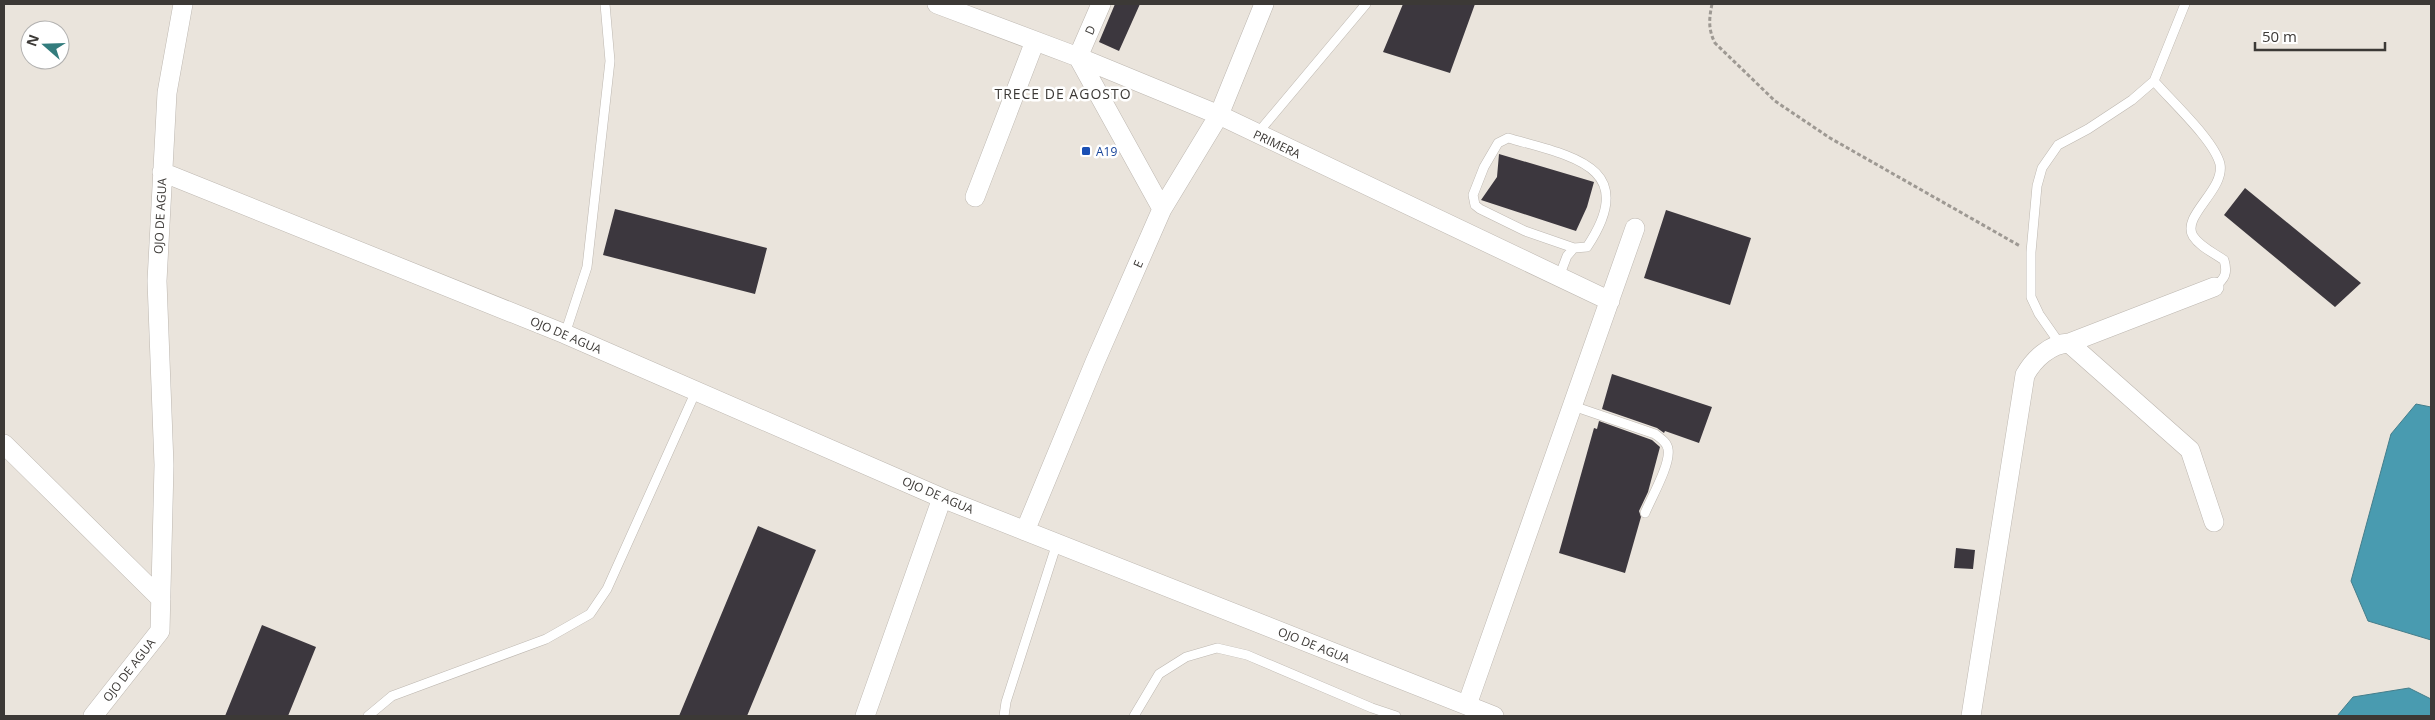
<svg xmlns="http://www.w3.org/2000/svg" width="2435" height="720" viewBox="0 0 2435 720" font-family="'Open Sans',sans-serif">
<style>
.water{fill:#499bb0;stroke:#457e8b}
.building{fill:#3c373e}
.lines{fill:none;stroke-linecap:round;stroke-linejoin:round}
.service-casing{stroke:#bdb7b0;stroke-width:10}
.minor-casing{stroke:#bdb7b0;stroke-width:20}
.path{stroke:#9e9993;stroke-width:3;stroke-dasharray:4 2.5;stroke-linecap:butt}
.service{stroke:#fff;stroke-width:9}
.minor{stroke:#fff;stroke-width:19}
.transit-dot{fill:#1a4fb4;stroke:#fff;stroke-width:2}
.labels{text-anchor:middle;dominant-baseline:central;stroke-width:5;stroke-linejoin:round;paint-order:stroke}
.street-label{font-size:12px;fill:#3c3936;stroke:#fff}
.transit-label{font-size:12px;fill:#164399;stroke:#fff;text-anchor:start}
.neighbourhood-label{font-size:14px;letter-spacing:1px;fill:#3c3936;stroke:#fff}
</style>
<rect width="100%" height="100%" fill="#eae4dc"/>
<!-- water -->
<path class="water" d="M2416,404L2431,407V640L2368,621L2351,581L2391,434Z
M2409,688L2431,699V716H2337L2353,697Z"/>
<!-- building -->
<path class="building" d="M1115,4H1140L1119,51L1099,42Z
M1403,4H1475L1450,73L1383,52Z
M1499,154L1594,182L1587,207L1576,231L1481,200L1497,177Z
M2245,188L2361,283L2335,307L2224,215Z
M615,209L767,248L755,294L603,255Z
M1666,210L1751,238L1730,305L1644,278Z
M1612,374L1712,407L1699,443L1665,431L1664,433L1657,428L1602,409Z
M1599,421L1652,440L1660,447L1648,492L1639,511L1641,517L1625,573L1559,553L1594,428L1597,429Z
M758,526L816,550L747,716H679Z
M1956,548L1975,550L1973,569L1954,568Z
M262,625L316,647L288,716H225Z"/>
<g class="lines">
<!-- service casing -->
<g class="service-casing">
<path id="service" d="M2154,81C2171,101 2214,140 2220,164C2225,190 2181,216 2193,236C2200,247 2214,253 2224,260C2228,273 2225,279 2214,287
M1257,134L1366,4
M1559,277L1567,256L1574,248L1587,247C1641,166 1571,156 1508,138L1498,143L1484,167L1473,195L1475,205L1480,209L1525,231L1574,248
M565,334L587,267L610,61L605,4
M2060,344L2039,314L2031,297V252L2037,186L2042,168L2058,145L2088,129L2132,100L2154,81L2185,4
M1573,406L1655,434C1660,438 1667,442 1668,449C1671,464 1651,498 1645,513
M368,716L392,696L546,639L590,614L607,589L696,391
M1004,716L1006,702L1057,543
M1134,716L1159,674L1186,657L1217,648L1247,655L1372,708L1396,716"/>
</g>
<!-- minor casing -->
<g class="minor-casing">
<path id="minor" d="M937,4L1078,57L1219,115L1610,301
M1078,57L1162,209
M1078,57L1101,4
M162,172L565,334L942,498L1494,716
M975,197L1035,41
M2069,343L2190,450L2214,522
M4,444L161,599
M1025,531L1095,362L1162,209L1219,115L1264,4
M1467,705L1635,228
M93,716L160,631L164,465L157,281L167,93L183,4
M865,716L942,498
M1971,716L2025,375C2034,359 2050,344 2069,343L2214,287"/>
</g>
<!-- path -->
<path class="path" d="M1712,4C1709,19 1708,29 1715,43L1775,101L1830,138L2020,246"/>
<!-- service -->
<use href="#service" class="service"/>
<!-- minor -->
<use href="#minor" class="minor"/>
</g>
<!-- markers -->
<rect class="transit-dot" x="1081" y="146" width="10" height="10" rx="2.5"/>
<g class="labels">
<!-- street labels -->
<g class="street-label">
<text transform="translate(1090 30) rotate(-67)">D</text>
<text transform="translate(1277 144) rotate(25)">PRIMERA</text>
<text transform="translate(160 216) rotate(-87)">OJO DE AGUA</text>
<text transform="translate(1138 264) rotate(-66)">E</text>
<text transform="translate(566 335) rotate(23)">OJO DE AGUA</text>
<text transform="translate(938 495) rotate(23)">OJO DE AGUA</text>
<text transform="translate(1314 645) rotate(22)">OJO DE AGUA</text>
<text transform="translate(129 670) rotate(-52)">OJO DE AGUA</text>
</g>
<!-- transit labels -->
<g class="transit-label">
<text x="1096" y="151">A19</text>
</g>
<!-- neighbourhood labels -->
<g class="neighbourhood-label">
<text x="1063" y="93">TRECE DE AGOSTO</text>
</g>
</g>
<!-- border -->
<rect width="2435" height="720" fill="none" stroke="#3c3936" stroke-width="10"/>
<!-- north arrow -->
<g transform="translate(45 45) rotate(290)"><circle r="24" fill="#ffffff" stroke="#b1b0af"/>
<path d="M0-4L9 19L0 12L-9 19Z" fill="#337c7d"/>
<text y="-8" font-size="14" font-weight="bold" text-anchor="middle" fill="#3c3936">N</text>
</g>
<!-- scale -->
<path d="M2255 42v8h130v-8" fill="none" stroke="#3c3936" stroke-width="2.5"/>
<text x="2262" y="42" font-size="15" fill="#3c3936" stroke="#ffffff" stroke-width="4" paint-order="stroke">50 m</text>
</svg>
